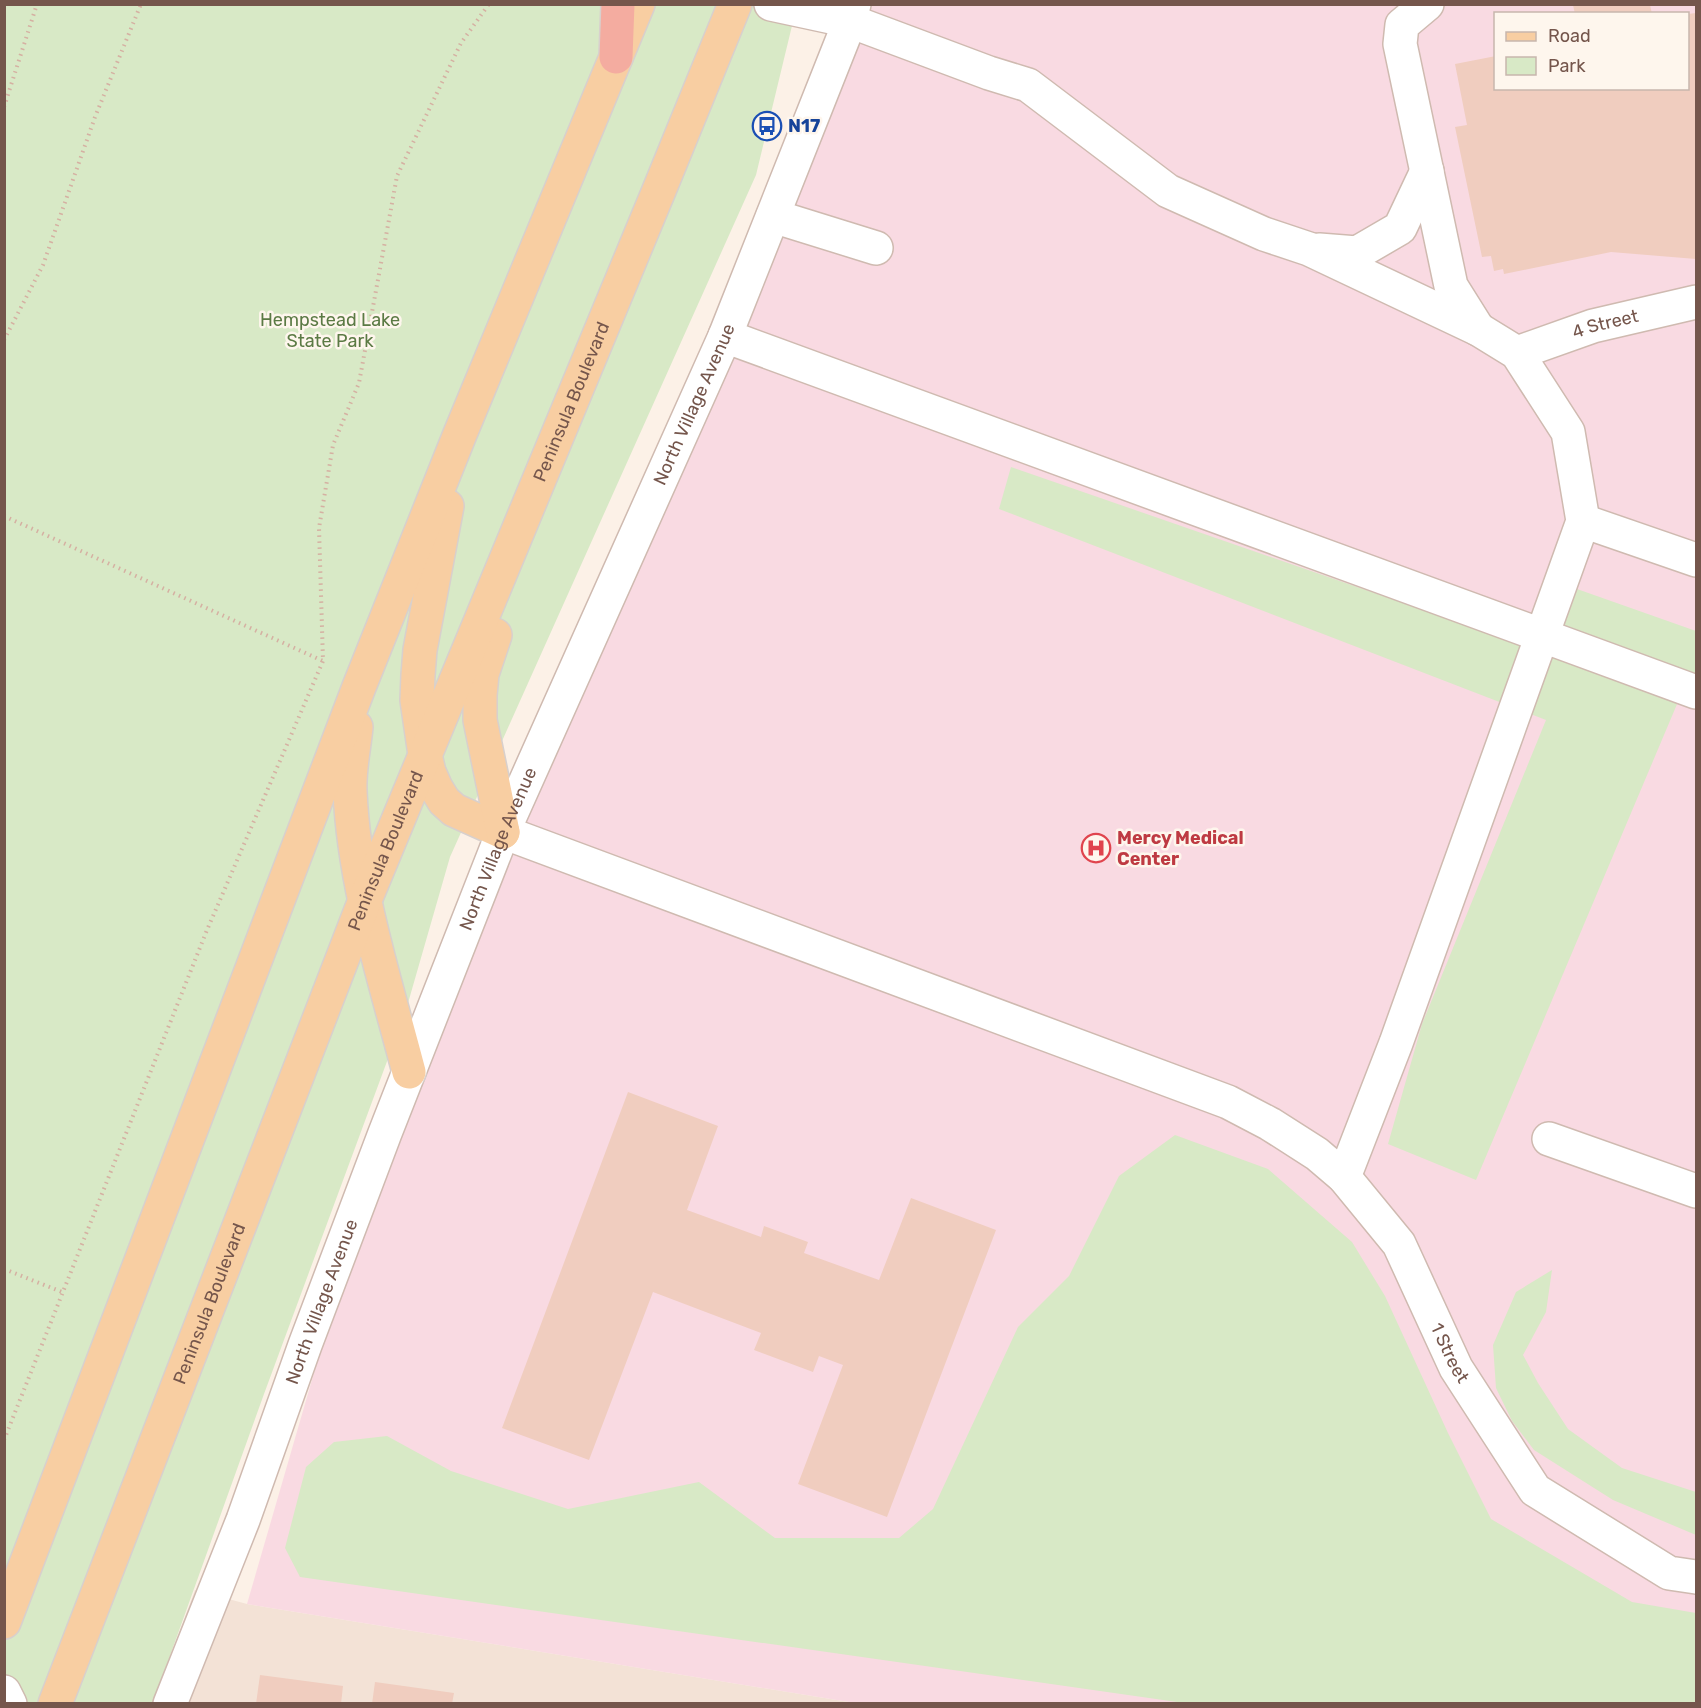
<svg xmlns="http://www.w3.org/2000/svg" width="1701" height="1708" viewBox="0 0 1701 1708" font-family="Rubik,sans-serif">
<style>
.residential{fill:#f3e2d6}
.medical{fill:#f9dae2;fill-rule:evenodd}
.green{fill:#d8e9c6}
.building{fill:#f0cdbf}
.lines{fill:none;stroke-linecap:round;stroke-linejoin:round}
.minor-casing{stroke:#cfbab0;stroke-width:36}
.major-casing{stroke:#d8d0cd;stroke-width:36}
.highway-casing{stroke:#d8d0cd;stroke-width:36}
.path{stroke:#d5b0a2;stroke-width:4;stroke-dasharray:1.5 4.5;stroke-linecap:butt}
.minor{stroke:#fff;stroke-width:33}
.major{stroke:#f8cea2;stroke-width:33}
.highway{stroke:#f4aca0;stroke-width:33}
.labels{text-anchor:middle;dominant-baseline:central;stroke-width:5;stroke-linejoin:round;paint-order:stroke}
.transit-label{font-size:18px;font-weight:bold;fill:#164399;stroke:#fef6ed;text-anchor:start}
.park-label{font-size:18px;fill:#5b7a44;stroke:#fef6ed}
.street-label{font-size:18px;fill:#75564c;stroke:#fef6ed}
.health-label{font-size:18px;font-weight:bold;fill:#be3a42;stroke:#fef6ed;text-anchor:start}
</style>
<rect width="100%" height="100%" fill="#fcf1e7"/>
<!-- residential -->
<path class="residential" d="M195,1590L247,1604L855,1703L153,1704Z"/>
<!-- medical -->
<path class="medical" d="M859,5H1696V1703H855L247,1604L387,1121ZM1496,14H1688V88H1496Z"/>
<!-- green -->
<path class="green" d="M5,5H797L756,175L450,857L406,1010L264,1394L153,1703L5,1704Z
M1011,467L1539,650L1577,589L1696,631V694L1683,690L1476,1180L1388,1144L1422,1024L1546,720L999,509Z
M1175,1135L1268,1169L1352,1242L1385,1296L1448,1433L1491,1519L1632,1602L1696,1613V1703H1184L300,1577L285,1548L306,1467L334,1442L387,1436L451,1471L568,1509L699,1482L775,1538H899L933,1509L1018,1327L1069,1276L1119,1176Z
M1552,1270L1546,1312L1523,1355L1538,1383L1568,1429L1622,1468L1696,1492V1535L1613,1500L1534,1450L1512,1421L1496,1388L1493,1345L1516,1292Z"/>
<!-- building -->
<path class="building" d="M1573,5H1650L1652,14H1575Z
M1696,13V259L1611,252L1504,274L1503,269L1494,271L1491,256L1482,257L1455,127L1467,125L1455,64L1496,56V88H1688V14Z
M628,1092L718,1126L687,1210L761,1237L764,1226L808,1242L804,1253L879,1280L911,1198L996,1230L887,1517L798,1484L843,1365L819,1356L813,1372L754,1350L761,1333L653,1292L589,1460L502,1428Z
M260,1675L343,1686L341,1704H256Z
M375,1682L454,1693L452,1704H372Z"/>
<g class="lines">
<!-- minor casing -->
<g class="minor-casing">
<g id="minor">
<path d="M771,4L850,21L989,73L1028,85L1168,191L1264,234L1309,249L1478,329L1517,353L1568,432L1583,521L1396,1043L1344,1177"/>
<path d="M1427,4L1402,25L1400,44L1451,286L1478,329"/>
<path d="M773,216L876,248"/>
<path d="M1319,250L1357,253L1400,228L1427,171"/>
<path d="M725,336L1696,692"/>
<path id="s1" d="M1517,353L1593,326L1696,302"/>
<path d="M1583,521L1696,560"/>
<path id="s2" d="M503,832L1228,1102L1270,1124L1317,1154L1344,1177L1399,1244L1456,1368L1535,1490L1669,1573L1696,1577"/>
<path d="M1549,1139L1696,1191"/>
<path d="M4,1692L10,1704"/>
<path id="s3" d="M170,1704L243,1520L305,1345L385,1133L503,832L725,336L850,21L854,4"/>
</g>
</g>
<!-- major casing -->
<g class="major-casing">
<g id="major">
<path d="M447,506L420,650L418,675L417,700L425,755L429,772L436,788L444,801L454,810L503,832"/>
<path d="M495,635L482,674L480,695V720L503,832"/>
<path d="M356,727C354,748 349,770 350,791C354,886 385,980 409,1072"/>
<path d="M4,1622L359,687L460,434L638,4"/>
<path id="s4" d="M55,1704L365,900L660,188L735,4"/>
</g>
</g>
<!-- highway casing -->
<g class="highway-casing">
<path id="highway" d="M616,57L618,4"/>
</g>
<!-- path -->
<path class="path" d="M4,107L37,4
M4,340L43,265L95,117L141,4
M4,516L323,661
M4,1269L62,1292
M4,1440L207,930L323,661L319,528L333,445L359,383L397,176L461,43L489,4"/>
<!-- minor -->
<use href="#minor" class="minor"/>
<!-- major -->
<use href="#major" class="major"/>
<!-- highway -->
<use href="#highway" class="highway"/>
</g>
<!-- icons -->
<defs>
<g id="bus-ring" transform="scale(1.5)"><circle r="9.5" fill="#fef6ed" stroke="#1a4fb4" stroke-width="1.5"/><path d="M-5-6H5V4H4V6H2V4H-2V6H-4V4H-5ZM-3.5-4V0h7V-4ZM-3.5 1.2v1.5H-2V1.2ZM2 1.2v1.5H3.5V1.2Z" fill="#1a4fb4"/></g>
<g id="hospital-ring" transform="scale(1.5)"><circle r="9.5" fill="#fef6ed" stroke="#e0444e" stroke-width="1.5"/><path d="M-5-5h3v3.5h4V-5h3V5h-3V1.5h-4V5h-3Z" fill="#e0444e"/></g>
</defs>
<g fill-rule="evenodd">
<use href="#bus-ring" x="767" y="126"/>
<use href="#hospital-ring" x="1096" y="848"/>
</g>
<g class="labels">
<!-- transit labels -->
<g class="transit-label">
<text x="788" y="126">N17</text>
</g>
<!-- park labels -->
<g class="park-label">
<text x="330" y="320">Hempstead Lake<tspan x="330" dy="21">State Park</tspan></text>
</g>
<!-- street labels -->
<g class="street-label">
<text stroke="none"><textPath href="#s1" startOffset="93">4 Street</textPath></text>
<text stroke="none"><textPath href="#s4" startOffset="1401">Peninsula Boulevard</textPath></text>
<text stroke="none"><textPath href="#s3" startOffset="1402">North Village Avenue</textPath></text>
<text stroke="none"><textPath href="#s3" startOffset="916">North Village Avenue</textPath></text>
<text stroke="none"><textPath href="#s4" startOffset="915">Peninsula Boulevard</textPath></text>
<text stroke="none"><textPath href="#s3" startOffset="430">North Village Avenue</textPath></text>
<text stroke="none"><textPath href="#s4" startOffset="429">Peninsula Boulevard</textPath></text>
<text stroke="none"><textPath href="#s2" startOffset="1119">1 Street</textPath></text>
</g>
<!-- health labels -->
<g class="health-label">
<text x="1117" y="838">Mercy Medical<tspan x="1117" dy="21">Center</tspan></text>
</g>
</g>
<!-- border -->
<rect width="1701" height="1708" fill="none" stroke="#75564c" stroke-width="12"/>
<!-- legend -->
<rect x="1494" y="12" width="195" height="78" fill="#fef6ed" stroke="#c7b6ad" stroke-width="1.5"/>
<rect x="1506" y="32" width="30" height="9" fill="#f8cea2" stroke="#c7b6ad" stroke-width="1.5"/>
<text x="1548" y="42" font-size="18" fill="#75564c">Road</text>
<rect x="1506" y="57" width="30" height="18" fill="#d8e9c6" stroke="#c7b6ad" stroke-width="1.5"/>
<text x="1548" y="72" font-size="18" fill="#75564c">Park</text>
</svg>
